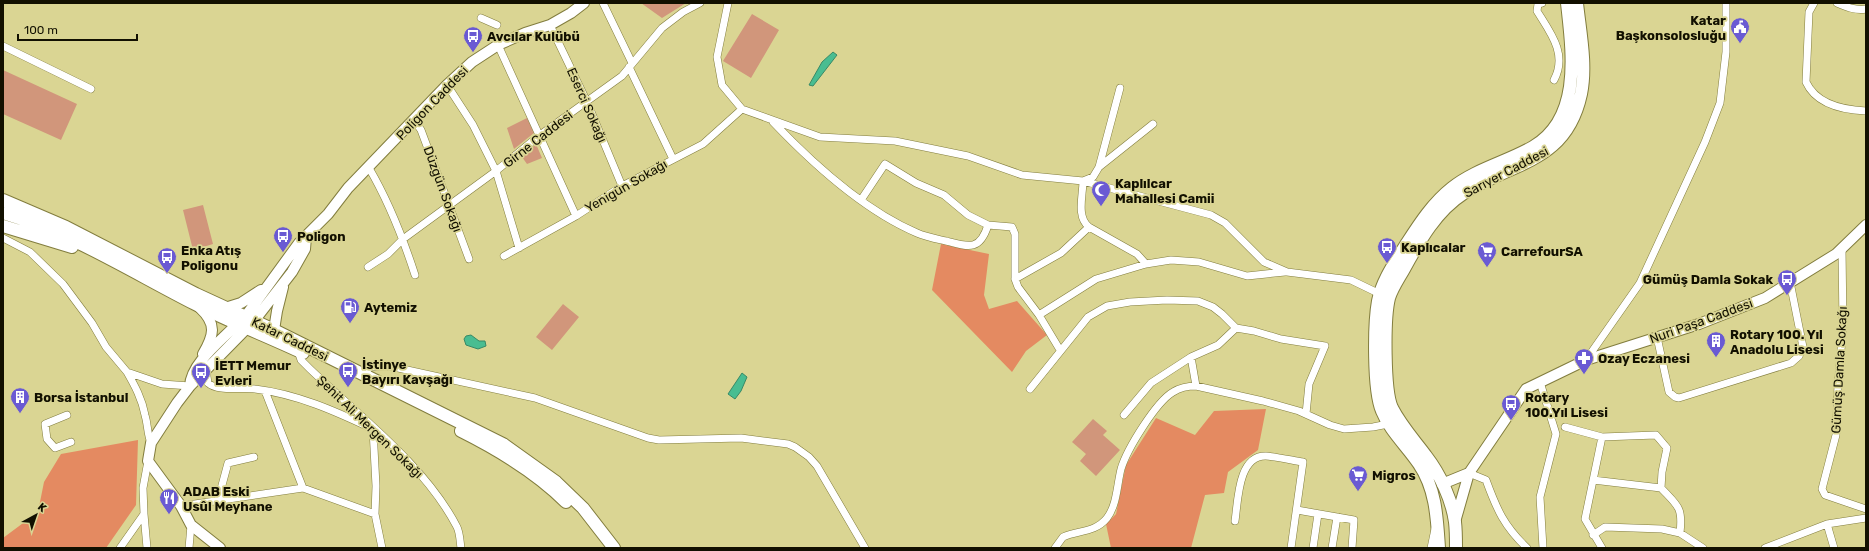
<svg xmlns="http://www.w3.org/2000/svg" width="1869" height="551" viewBox="0 0 1869 551" font-family="Rubik,sans-serif">
<style>
.green{fill:#d1967b}
.forest{fill:#e48a61}
.water{fill:#49bd91;stroke:#388966}
.lines{fill:none;stroke-linecap:round;stroke-linejoin:round}
.street-casing{stroke:#827d3e;stroke-width:8}
.secondary-casing{stroke:#827d3e;stroke-width:12}
.primary-casing{stroke:#827d3e;stroke-width:14}
.street{stroke:#fff;stroke-width:7}
.secondary{stroke:#fff;stroke-width:10}
.primary{stroke:#fff;stroke-width:12}
.labels{text-anchor:middle;dominant-baseline:central;stroke-width:3.5;stroke-linejoin:round;paint-order:stroke}
.poi-label{font-size:13px;font-weight:bold;fill:#121000;stroke:#dad593;text-anchor:start}
.street-label{font-size:13px;fill:#121000;stroke:#dad593}
</style>
<rect width="100%" height="100%" fill="#dad593"/>
<!-- green -->
<path class="green" d="M641,3H686L662,18Z
M752,14L779,30L751,78L723,61Z
M3,70L77,104L61,140L3,114Z
M527,118L534,133L514,149L507,128Z
M536,144L542,158L527,164L522,157Z
M203,205L213,244L193,250L183,210Z
M563,304L579,317L552,350L536,337Z
M1093,419L1107,431L1103,435L1120,450L1096,476L1080,461L1086,454L1072,442Z"/>
<!-- forest -->
<path class="forest" d="M941,244L989,254L984,295L989,309L1017,301L1047,335L1026,351L1012,372L932,290Z
M1266,409L1258,450L1228,472L1224,493L1205,495L1191,548H1111L1106,524L1116,514L1126,465L1156,418L1195,435L1214,411Z
M138,440L136,505L106,548H3V538L38,512L44,482L61,454Z"/>
<!-- water -->
<path class="water" d="M833,52L837,55L813,86L809,85L822,62Z
M471,335L479,341H485L486,346L478,349L466,345L464,339L466,336Z
M742,373L747,377L741,391L735,399L728,394Z"/>
<g class="lines">
<!-- street casing -->
<g class="street-casing">
<path id="street" d="M603,3L632,63
M728,3L717,57L722,85L742,109L820,137L895,141L968,156L1022,175L1083,181L1211,215L1225,223L1264,262L1287,272L1351,280L1380,294
M1542,3L1538,4L1537,11C1550,32 1568,54 1554,80
M1814,3L1809,12L1806,82C1816,104 1844,110 1866,111
M1837,3C1846,7 1856,11 1866,9
M481,18L497,25
M550,25L587,102L622,186
M498,45L576,216
M3,46L91,89
M629,67L673,159
M447,85L473,125L496,171L519,248
M1120,88L1099,167L1093,177L1083,181C1083,195 1076,217 1089,227L1137,254L1146,264
M414,120L421,130L469,259
M773,122C813,164 863,210 917,233C926,237 937,239 946,241C969,247 980,251 988,225L1012,227L1015,234V279L1018,287L1039,315L1060,350
M1099,167L1153,124
M369,168C389,202 403,238 415,275
M861,200L885,164L916,183L944,195L968,215L988,225
M3,238L30,252L63,284L92,323L106,347L127,372L162,384L190,386
M1842,248L1843,327L1838,385L1836,435L1822,489L1825,495L1866,509
M504,256L576,216L622,186L703,144L742,109
M368,267L388,254L403,239L496,171L540,135L622,76L662,28L683,12L700,3
M1015,279L1061,253L1089,227
M1039,315L1096,279L1146,264L1171,260L1199,262L1247,276L1285,272
M1657,337L1669,392L1675,397L1679,398L1791,363L1799,356L1803,347L1790,282
M298,351L301,360L310,369C359,416 425,465 457,527C460,533 460,542 461,548
M1586,360L1640,283L1705,142L1720,103L1726,52V3
M206,370L208,383C218,392 241,387 255,389C297,394 335,411 373,429L376,486L375,514
M127,372C135,386 142,399 145,415C148,425 147,433 151,443
M364,374L370,367L389,366L535,398L648,438L659,440L741,438L788,444L795,447L809,457L817,466L865,548
M1540,382L1556,434L1540,497L1543,548
M1196,386L1191,357L1218,345L1236,328L1254,331L1281,339L1325,346L1309,384L1306,414
M1030,389L1088,317L1107,306L1130,302L1167,300L1198,301L1213,307L1222,314L1236,328
M265,391L303,488
M67,415L45,424L47,439L55,448L71,442
M1124,415L1151,383L1191,357
M1565,427L1602,437
M1469,473L1486,480C1497,510 1504,526 1527,548
M1593,480L1661,488
M218,500L228,463L254,457
M181,506L303,488L375,514L382,548
M1297,510L1354,520L1352,548
M144,514L147,548
M1235,521C1238,501 1238,455 1266,456C1278,457 1291,460 1303,462L1291,548
M1827,524L1834,548
M1593,535L1605,527L1662,529L1680,533L1703,548
M120,548L144,514L143,488L148,461
M189,548L191,525
M1055,548L1063,537C1078,530 1095,533 1107,518C1117,505 1117,485 1121,469C1127,449 1156,402 1173,392C1181,387 1188,386 1196,386L1263,401L1299,411L1330,425L1344,429L1373,427L1388,424
M1313,548L1318,514
M1332,548L1337,517
M1431,548L1435,529
M1602,548L1585,519L1602,437L1656,435L1667,448L1662,472L1661,488C1678,506 1683,507 1680,533
M1765,548L1827,524L1866,518"/>
</g>
<!-- secondary casing -->
<g class="secondary-casing">
<path id="secondary" d="M200,308C217,324 214,335 203,354
M225,308L241,303L261,290
M245,317L299,243L328,214L348,188L447,85L472,62L498,45L525,33L550,25L571,13L584,3
M254,321L292,272L305,249L306,237
M274,330L277,311L283,287
M190,386C191,363 222,340 237,324
M1442,484L1469,473
M1455,522L1469,473L1526,389L1586,360L1699,324L1765,298L1836,254L1866,225
M220,548L191,525L181,506L148,461L151,443L177,403L190,386L247,328"/>
</g>
<!-- primary casing -->
<g class="primary-casing">
<path id="primary" d="M3,200L66,227L196,294L274,330L503,444L556,482L583,508L614,548
M3,213C71,233 132,272 195,304C230,322 267,336 303,353
M3,226L72,247
M461,431C499,450 536,472 566,502
M1439,548C1437,518 1436,489 1419,464C1407,446 1390,431 1382,411C1373,390 1374,323 1378,301C1382,280 1396,261 1407,243C1420,223 1433,203 1452,188C1476,169 1507,162 1533,147C1583,118 1572,50 1567,3
M1456,548C1456,539 1456,530 1455,522C1452,500 1440,474 1426,456C1415,441 1401,426 1392,408C1384,391 1384,318 1389,298C1392,288 1399,278 1404,269C1420,240 1436,211 1464,193C1514,161 1566,163 1581,94C1587,65 1580,32 1577,3"/>
</g>
<!-- street -->
<use href="#street" class="street"/>
<!-- secondary -->
<use href="#secondary" class="secondary"/>
<!-- primary -->
<use href="#primary" class="primary"/>
</g>
<!-- icons -->
<defs>
<g id="civic-pin" transform="scale(1)"><path d="M0 17L-7.5 6A9.5 9.5 0 1 1 7.5 6Z" fill="#6a5ad3" stroke="#dad593"/><path d="M-.6-6.5H3V-4.5H.6V-3L4-1V1h2V6H-6V1h2V-1L-.6-3ZM-1.2 2.5V6h2.4V2.5Z" fill="#fff"/></g>
<g id="bus-pin" transform="scale(1)"><path d="M0 17L-7.5 6A9.5 9.5 0 1 1 7.5 6Z" fill="#6a5ad3" stroke="#dad593"/><path d="M-5-6H5V4H4V6H2V4H-2V6H-4V4H-5ZM-3.5-4V0h7V-4ZM-3.5 1.2v1.5H-2V1.2ZM2 1.2v1.5H3.5V1.2Z" fill="#fff"/></g>
<g id="mosque-pin" transform="scale(1)"><path d="M0 17L-7.5 6A9.5 9.5 0 1 1 7.5 6Z" fill="#6a5ad3" stroke="#dad593"/><path d="M3.5-4.9A6 6 0 1 0 3.5 4.9A5 5 0 1 1 3.5-4.9Z" fill="#fff"/></g>
<g id="supermarket-pin" transform="scale(1)"><path d="M0 17L-7.5 6A9.5 9.5 0 1 1 7.5 6Z" fill="#6a5ad3" stroke="#dad593"/><path d="M-6-5.5h2.5l.6 2H6L4.5 2H-2.5L-4.4-4H-6ZM-1.5 3.2a1.3 1.3 0 1 0 .1 0ZM3 3.2a1.3 1.3 0 1 0 .1 0Z" fill="#fff"/></g>
<g id="fuel-pin" transform="scale(1)"><path d="M0 17L-7.5 6A9.5 9.5 0 1 1 7.5 6Z" fill="#6a5ad3" stroke="#dad593"/><path d="M-5.5-6h7V0h2V4h1.3V-2.5L3-4.5l.8-.8L6-3V5H2.5V1h-1V6h-7ZM-4.2-4.7v3.2H.2V-4.7Z" fill="#fff"/></g>
<g id="building-pin" transform="scale(1)"><path d="M0 17L-7.5 6A9.5 9.5 0 1 1 7.5 6Z" fill="#6a5ad3" stroke="#dad593"/><path d="M-4-6H4V6H1V3H-1V6H-4ZM-2.5-4.3h1.7v1.8h-1.7ZM.8-4.3h1.7v1.8H.8ZM-2.5-1h1.7V.8h-1.7ZM.8-1h1.7V.8H.8Z" fill="#fff"/></g>
<g id="pharmacy-pin" transform="scale(1)"><path d="M0 17L-7.5 6A9.5 9.5 0 1 1 7.5 6Z" fill="#6a5ad3" stroke="#dad593"/><path d="M-2-6h4v4h4v4h-4v4h-4v-4h-4v-4h4Z" fill="#fff"/></g>
<g id="restaurant-pin" transform="scale(1)"><path d="M0 17L-7.5 6A9.5 9.5 0 1 1 7.5 6Z" fill="#6a5ad3" stroke="#dad593"/><path d="M-5-6h1v4h1v-4h1v4h1v-4h1v5L-1.5 .5V6h-2V.5L-5-1ZM5-6V6H3V1.5H1.5Q1.5-4 5-6Z" fill="#fff"/></g>
</defs>
<g fill-rule="evenodd">
<use href="#civic-pin" x="1740" y="27"/>
<use href="#bus-pin" x="473" y="36"/>
<use href="#mosque-pin" x="1101" y="190"/>
<use href="#bus-pin" x="283" y="236"/>
<use href="#bus-pin" x="1387" y="247"/>
<use href="#supermarket-pin" x="1487" y="251"/>
<use href="#bus-pin" x="167" y="257"/>
<use href="#bus-pin" x="1787" y="279"/>
<use href="#fuel-pin" x="350" y="307"/>
<use href="#building-pin" x="1716" y="341"/>
<use href="#pharmacy-pin" x="1584" y="358"/>
<use href="#bus-pin" x="348" y="371"/>
<use href="#bus-pin" x="201" y="372"/>
<use href="#building-pin" x="20" y="397"/>
<use href="#bus-pin" x="1511" y="404"/>
<use href="#supermarket-pin" x="1358" y="475"/>
<use href="#restaurant-pin" x="169" y="498"/>
</g>
<g class="labels">
<!-- poi labels -->
<g class="poi-label">
<text x="1726" y="20" text-anchor="end">Katar<tspan x="1726" dy="15">Başkonsolosluğu</tspan></text>
<text x="487" y="36">Avcılar Kulübü</text>
<text x="1115" y="183">Kaplılcar<tspan x="1115" dy="15">Mahallesi Camii</tspan></text>
<text x="297" y="236">Poligon</text>
<text x="1401" y="247">Kaplıcalar</text>
<text x="181" y="250">Enka Atış<tspan x="181" dy="15">Poligonu</tspan></text>
<text x="1501" y="251">CarrefourSA</text>
<text x="1773" y="279" text-anchor="end">Gümüş Damla Sokak</text>
<text x="364" y="307">Aytemiz</text>
<text x="1730" y="334">Rotary 100. Yıl<tspan x="1730" dy="15">Anadolu Lisesi</tspan></text>
<text x="1598" y="358">Ozay Eczanesi</text>
<text x="362" y="364">İstinye<tspan x="362" dy="15">Bayırı Kavşağı</tspan></text>
<text x="215" y="365">İETT Memur<tspan x="215" dy="15">Evleri</tspan></text>
<text x="34" y="397">Borsa İstanbul</text>
<text x="1525" y="397">Rotary<tspan x="1525" dy="15">100.Yıl Lisesi</tspan></text>
<text x="1372" y="475">Migros</text>
<text x="183" y="491">ADAB Eski<tspan x="183" dy="15">Usûl Meyhane</tspan></text>
</g>
<!-- street labels -->
<g class="street-label">
<text transform="translate(432 103) rotate(-46)">Poligon Caddesi</text>
<text transform="translate(587 105) rotate(66)">Eserci Sokağı</text>
<text transform="translate(538 139) rotate(-38)">Girne Caddesi</text>
<text transform="translate(1506 172) rotate(-28)">Sarıyer Caddesi</text>
<text transform="translate(626 186) rotate(-30)">Yenigün Sokağı</text>
<text transform="translate(443 189) rotate(70)">Düzgün Sokağı</text>
<text transform="translate(1701 321) rotate(-20)">Nuri Paşa Caddesi</text>
<text transform="translate(290 339) rotate(26)">Katar Caddesi</text>
<text transform="translate(1839 370) rotate(-87)">Gümüş Damla Sokağı</text>
<text transform="translate(370 427) rotate(44)">Şehit Ali Mergen Sokağı</text>
</g>
</g>
<!-- border -->
<rect width="1869" height="551" fill="none" stroke="#121000" stroke-width="8"/>
<!-- north arrow -->
<g transform="translate(36 515) rotate(40)" stroke="#dad593" stroke-width="3" paint-order="stroke">
<path d="M0-3L7 15L0 10L-7 15Z" fill="#121000"/>
<text y="-6" font-size="11" font-weight="bold" text-anchor="middle" fill="#121000">K</text>
</g>
<!-- scale -->
<path d="M18 34v6h119v-6" fill="none" stroke="#121000" stroke-width="2"/>
<text x="24" y="34" font-size="12" fill="#121000" stroke="#dad593" stroke-width="3" paint-order="stroke">100 m</text>
</svg>
